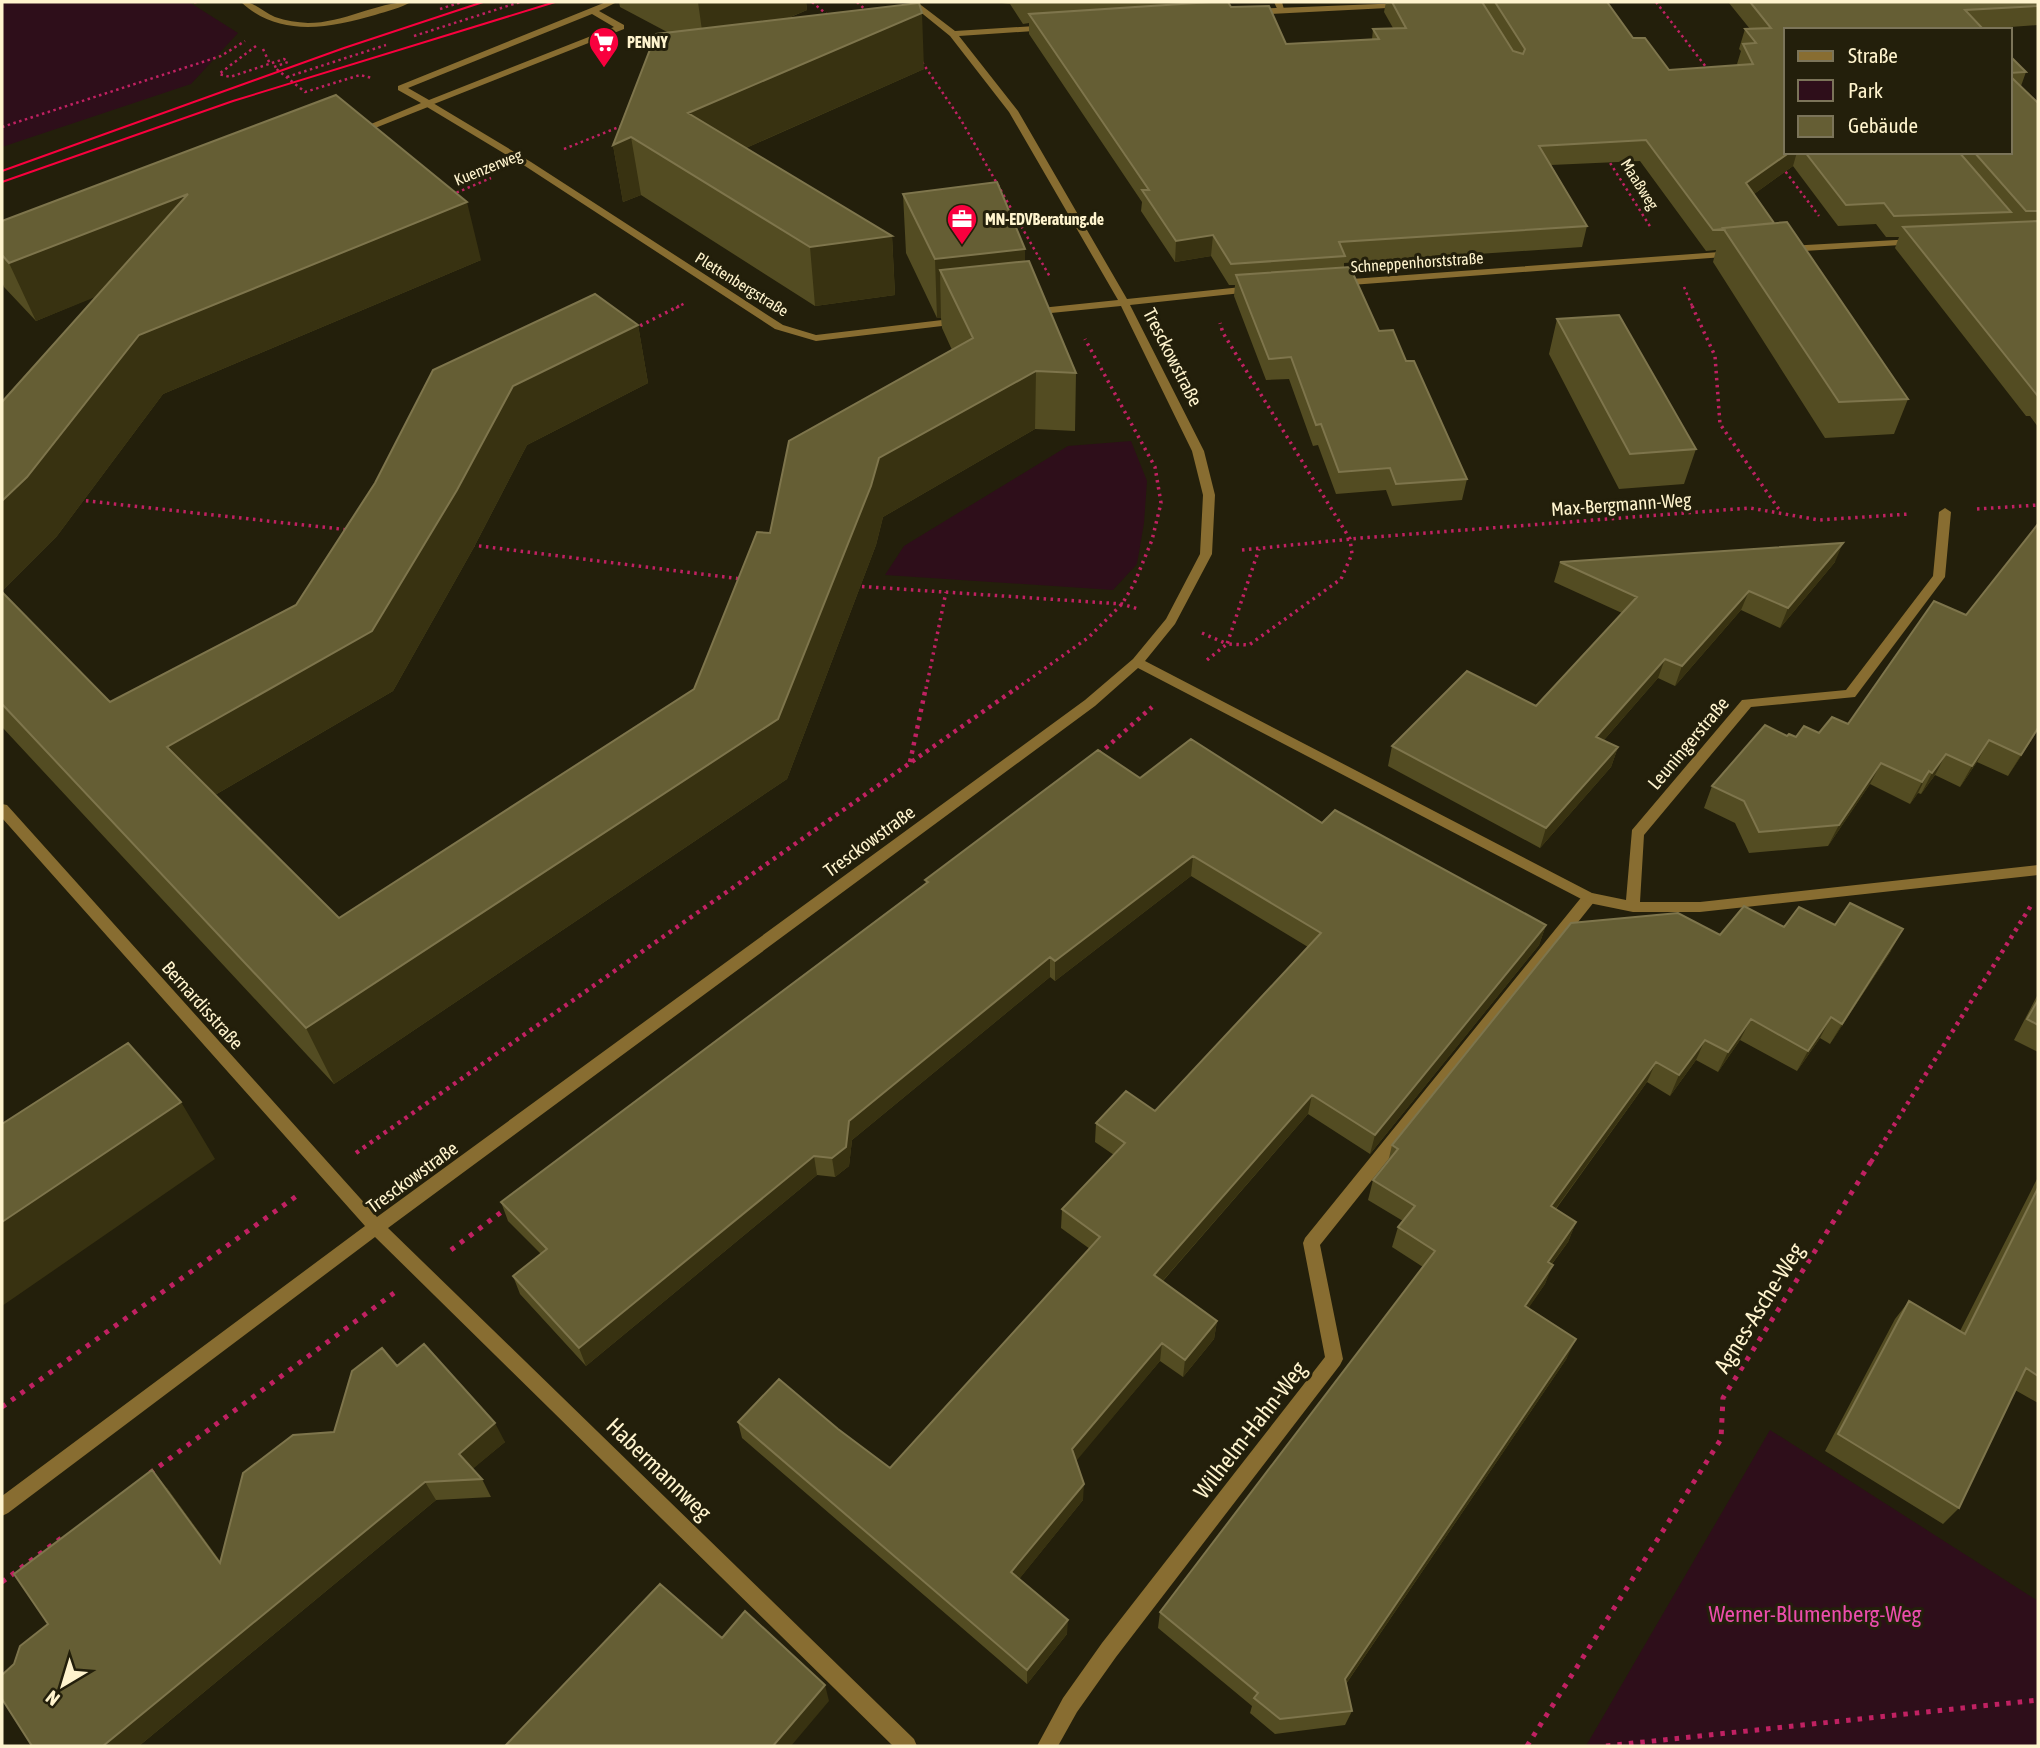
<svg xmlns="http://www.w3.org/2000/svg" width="2040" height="1748" viewBox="0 0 2040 1748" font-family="'Asap Condensed',sans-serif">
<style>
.green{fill:#2e0e1a}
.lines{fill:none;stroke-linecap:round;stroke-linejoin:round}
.path-far3{stroke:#c02162;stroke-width:2.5;stroke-dasharray:2.5 3.5;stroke-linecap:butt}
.path-far2{stroke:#c02162;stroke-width:3.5;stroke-dasharray:2.5 4.5;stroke-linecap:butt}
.path-far1{stroke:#c02162;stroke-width:4.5;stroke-dasharray:3.5 5;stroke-linecap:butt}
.path{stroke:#c02162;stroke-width:5;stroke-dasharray:4.5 7;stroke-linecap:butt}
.service{fill:#886d31;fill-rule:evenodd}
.pedestrian{fill:#886d31;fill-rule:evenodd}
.minor{fill:#886d31;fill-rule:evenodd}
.tram{stroke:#f9003e;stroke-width:2}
.wall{fill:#534c22}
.shaded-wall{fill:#383211}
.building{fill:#655e34;stroke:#7e754c;stroke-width:2}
.labels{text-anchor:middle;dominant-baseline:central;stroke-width:6;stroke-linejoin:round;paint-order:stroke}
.far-poi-label{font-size:16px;font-weight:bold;fill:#fff4ce;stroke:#231f0b;text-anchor:start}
.far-street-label{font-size:16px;fill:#fff4ce;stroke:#231f0b}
.street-label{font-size:19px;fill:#fff4ce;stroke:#231f0b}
.near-street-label{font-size:23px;fill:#fff4ce;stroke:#231f0b}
.near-park-label{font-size:23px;fill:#ec4dac;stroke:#231f0b}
</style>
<rect width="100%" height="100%" fill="#231f0b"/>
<!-- green -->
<path class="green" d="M2,2H189L238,33L191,84L2,147Z
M1131,441L1147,481L1144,523L1137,564L1113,590L885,575L904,546L1068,446Z
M1770,1430L2038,1601V1746H1586Z"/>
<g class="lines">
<!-- path-far3 -->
<path class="path-far3" d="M194,2H198
M812,2L830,17
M857,2L869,13
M1656,2L1709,71
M440,9L462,2
M414,36L520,2
M256,46L219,74L230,77L284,59L288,62L274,67L305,92L360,75L372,78
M263,49L270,64
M922,62L961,120L1050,277
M287,77L386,45
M2,127L221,56L245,41
M564,149L624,125
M1607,158L1651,228
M1782,167L1819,216
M451,195L491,178
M1684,287L1693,308
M676,308L685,303"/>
<!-- path-far2 -->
<path class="path-far2" d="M1692,306L1715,356L1720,424L1780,511
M634,329L679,306
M79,500L349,530
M1977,509L2038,505
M472,545L741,579
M1242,550L1361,538L1750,508L1819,520L1909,514
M855,586L1122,604L1138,609
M1202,633L1227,644L1259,549
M1207,660L1227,644L1249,645L1341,579L1352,554L1350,539L1223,333L1220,323
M926,689L946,592
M1016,689L1089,637L1122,604L1134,584L1152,540L1161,503L1155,467L1085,339"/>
<!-- path-far1 -->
<path class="path-far1" d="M1099,754L1152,707
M910,762L926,687
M356,1153L1018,687
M1871,1162L2032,904"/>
<!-- path -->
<path class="path" d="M451,1250L508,1207
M2,1407L298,1195
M150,1473L394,1293
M2,1582L64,1536
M1527,1746L1721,1439L1723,1398L1872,1160
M1606,1746L2038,1700"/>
<!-- service -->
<path class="service" d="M241,2C254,1 263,12 275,17C286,21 297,22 308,23C344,23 379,1 411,2C401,8 387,11 375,15C330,28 279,38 241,2Z
M606,2H617L599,11L624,25V29L434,104L433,107H428L360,134L352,132L421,103L398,90V86ZM592,14L614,27L429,100L408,88Z
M1274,2H1282L1285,13H1279Z"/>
<!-- pedestrian -->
<path class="pedestrian" d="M1589,893L1594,894L1596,898L1594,902L1320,1245L1343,1359L1340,1365L1116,1657L1077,1712L1058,1746H1037L1063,1698L1102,1643L1325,1357L1303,1243L1305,1238L1584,894Z"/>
<!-- minor -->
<path class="minor" d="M908,2H917L955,31L1051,25L1052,27L1048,30L959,36L1018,111L1127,299L1251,286L1256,289L1251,292L1130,305L1204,451L1215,495L1212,554L1175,624L1145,661L1592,893L1626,900L1632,830L1742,700L1846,690L1933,576L1939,512L1945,508L1951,512L1945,577L1855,697L1751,707L1644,835L1640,902H1700L2038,865V875L1700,912H1633L1589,903L1138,668L1095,706L388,1228L914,1739L917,1746H893L375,1237L8,1513L2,1516V1496L365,1226L2,818V804L7,805L377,1217L1085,700L1133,659L1166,619L1200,554L1203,495L1192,451L1121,306L1031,315L1026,312L1031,309L1118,300L1009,112L950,36Z
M1404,3L1408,5L1407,7L1253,15L1249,12L1253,9Z
M427,103H433L531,162L783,325L816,335L959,318L964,321L959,324L816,341L775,329L525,166L427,107Z
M1914,239L1919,242L1917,244L1788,252L1783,249L1788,246Z
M1733,251L1737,252V256L1338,286L1333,283L1338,280Z"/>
<!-- tram -->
<path class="tram" d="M2,171L344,48L483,2
M2,182L233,101L555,2"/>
</g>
<!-- wall -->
<path class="wall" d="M619,2H806L807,10L786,19L924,69L746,148L892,236L895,295L815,306L641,195L623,202L613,145L669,33L620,7Z
M994,2H1228L1231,7L1286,44L1372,39L1373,29L1393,28L1384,12L1386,2H1482L1483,3L1484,2H1607L1633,38L1669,70L1738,65L1737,64L1741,51L1739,49L1745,29H1750L1729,3L1730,2H2038V25L1983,29L1786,152H2010V56L2026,72L2021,86L2038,103V427L2030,416H2026L1895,248L1899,237H1886L1876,224L1838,226L1793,166L1754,194L1774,223L1908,399L1894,434L1825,438L1713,262L1716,250L1706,251L1640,161L1551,165L1587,226L1582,247L1344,263V268L1379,331L1406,361L1467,479L1462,500L1392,506L1386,490L1336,494L1318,445L1313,446L1289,379L1266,380L1234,296L1235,285H1229L1211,256L1175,262L1141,211L1142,202L1029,34V23L1023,24L1010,4Z
M903,194L1025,261L1076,373L1075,431L1035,429L883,517L876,545L787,779L334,1084L2,727V592L110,702L296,605L638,325L648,383L527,445L473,549L393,691L215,795L339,918L694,689L770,533L952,350L942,328L941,318H937L906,253Z
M2,221L481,260L163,394L57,536L2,591V501L96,296L36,321L4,287L2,282Z
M1557,319L1696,449L1684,484L1619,489L1549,354Z
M1560,562H1835L1780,628L1741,610L1675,686L1658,678L1604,740L1618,747L1611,767L1540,848L1388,766L1392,746L1536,706L1622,613L1554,582Z
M1966,615L2038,730L2008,776L1977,762L1960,787L1935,775L1921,794L1918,793L1910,804L1870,784L1828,846L1749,853L1735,823L1704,808L1712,786L1787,736L1796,737L1819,733L1848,724Z
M1140,778L1322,823L1546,925L1539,945L1370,1154L1308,1114L1163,1281L1217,1321L1214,1339L1183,1377L1160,1361L1076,1460L1083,1500L1019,1579L1067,1634L1027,1684L742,1438L738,1422L838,1429L890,1468L1090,1249L1061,1228L1062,1209L1114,1155L1095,1142L1096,1123L1155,1111L1308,947L1191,876L1055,981L1050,977L852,1140L849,1166L835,1177L817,1175L586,1366L520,1294L513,1276L541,1254L508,1221L501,1202L926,883L925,880Z
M1835,925L1891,951L1830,1044L1820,1038L1797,1071L1740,1040L1718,1072L1696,1060L1670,1096L1647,1082L1556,1209L1576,1222L1568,1242L1552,1264L1545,1284L1528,1308L1567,1358L1346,1684L1352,1711L1345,1725L1275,1734L1250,1713L1252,1706L1158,1628L1160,1612L1423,1267L1392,1247L1398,1227L1403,1221L1368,1200L1373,1180L1388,1162L1392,1145L1720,935L1784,927Z
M2038,994V1052L2014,1040Z
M2038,1177V1403L2015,1390L1959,1508L1943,1524L1825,1451L1895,1319L1909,1301L1960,1331Z
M397,1366L505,1442L472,1469L482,1479L491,1497L436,1500L139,1746H32L14,1664L167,1488L220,1561L334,1432Z"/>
<!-- shaded-wall -->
<path class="shaded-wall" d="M698,2H806L807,10L705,52Z
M922,13L924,69L696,170L688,113Z
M631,137L641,195L623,202L613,145Z
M1790,152H1797L1793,166L1740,204L1746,183Z
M188,194L209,251L36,321L9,263Z
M467,202L481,260L163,394L57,536L2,591V501L139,335Z
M1213,235L1211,256L1175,262L1176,241Z
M892,236L895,295L815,306L810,247Z
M1025,249V308L940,270L941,318H937L935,259Z
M638,325L648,383L527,445L473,549L393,691L196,806L167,747L513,386Z
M1036,371L1035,429L883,517L876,545L787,779L334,1084L306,1028L778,719L879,458Z
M1843,543L1835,562L1780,628L1788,608Z
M1749,591L1741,610L1675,686L1682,666Z
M1665,659L1658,678L1590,756L1596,737Z
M2038,728V730L2008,776L2021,755Z
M1989,740L1977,762L1960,787L1972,766Z
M1618,747L1611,767L1540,848L1546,828Z
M1946,754L1935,775L1921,794L1932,773Z
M1881,763L1870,784L1828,846L1839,825Z
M1929,771L1918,793L1910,804L1922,782Z
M1193,856L1191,876L1055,981V961Z
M1546,925L1539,945L1370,1154L1375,1135Z
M1903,929L1891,951L1830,1044L1842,1024Z
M1050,957V977L852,1140L849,1166L835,1177L832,1158L849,1121Z
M1831,1017L1820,1038L1797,1071L1808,1051Z
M1751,1019L1740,1040L1718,1072L1728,1052Z
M1705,1040L1696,1060L1670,1096L1679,1075Z
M1656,1062L1647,1082L1543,1226L1551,1206Z
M1312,1095L1308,1114L1152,1293L1154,1275Z
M181,1102L215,1159L2,1306V1222Z
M814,1156L817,1175L586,1366L579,1348Z
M1576,1222L1568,1242L1539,1281L1548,1262Z
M1553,1265L1545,1284L1517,1325L1525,1306Z
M1217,1321L1214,1339L1183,1377L1185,1360Z
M1576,1339L1567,1358L1339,1694L1345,1679Z
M1162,1343L1160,1361L1072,1466V1449Z
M495,1423L505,1442L468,1473L459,1454Z
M152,1470L167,1488L234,1580L220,1563Z
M425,1482L436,1500L139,1746H103Z
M1084,1484L1083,1500L1012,1588L1011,1572Z
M1068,1620L1067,1634L1027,1684V1670Z
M825,1685L829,1701L791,1746H773Z"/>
<!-- building -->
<path class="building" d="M1212,2H1228L1231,7L1269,6L1286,44L1379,39L1373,29L1406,28L1392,2H1482L1513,51L1523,54L1525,49L1495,2H1607L1633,38H1645L1669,70L1753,64L1743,44L1756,43L1745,29L1771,28L1750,2H2038V6L1965,10L1984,30H1786V152H1790L1746,183L1774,223L1723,228L1724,229L1713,230L1646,140L1539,146L1587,226L1339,242L1345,256L1231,264L1213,235L1176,241L1142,190H1149L1029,14Z
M919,3L922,13L688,113L892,236L810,247L631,137L613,145L656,34Z
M2010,56L2026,72L2010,73Z
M2010,76L2038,103V211H2026L1974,152H2010Z
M336,95L467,202L139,335L27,477L2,501V402L188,194L9,263L2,255V221Z
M1805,152H1959L2011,212L1894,216L1884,203L1846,205Z
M997,182L1025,249L935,259L903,194Z
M2038,221V394L2037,395L1903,227Z
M1787,222L1908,399L1839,402L1723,228Z
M1029,261L1076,373L1036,371L879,458L871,486L778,719L306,1028L2,704V592L110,702L296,605L375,483L433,370L595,294L638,325L513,386L457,490L372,631L167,747L339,918L694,689L757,532L770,533L789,441L973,338L940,270Z
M1350,267L1379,331L1393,330L1406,361H1414L1467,479L1396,484L1390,468L1339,472L1321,424L1316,425L1291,357L1269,359L1236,275Z
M1619,315L1696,449L1630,454L1557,319Z
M2038,524V728L2021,755L1989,740L1972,766L1946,754L1932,773L1929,771L1922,782L1881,763L1839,825L1759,832L1744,801L1712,786L1765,725L1787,736L1789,734L1796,737L1804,726L1819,733L1832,717L1848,724L1934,601L1966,615Z
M1843,543L1788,608L1749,591L1682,666L1665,659L1596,737L1618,747L1546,828L1392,746L1467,671L1536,706L1637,597L1560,562Z
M1191,739L1322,823L1335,810L1546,925L1375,1135L1312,1095L1154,1275L1217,1321L1185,1360L1162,1343L1072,1449L1084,1484L1011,1572L1068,1620L1027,1670L738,1422L779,1379L838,1429L890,1468L1100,1237L1062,1209L1125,1143L1096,1123L1126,1091L1155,1111L1321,933L1193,856L1055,961L1050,957L849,1121L846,1147L832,1158L814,1156L579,1348L513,1276L547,1249L501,1202L928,882L925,880L1098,750L1140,778Z
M1850,903L1903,929L1842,1024L1831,1017L1808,1051L1751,1019L1728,1052L1705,1040L1679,1075L1656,1062L1551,1206L1576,1222L1548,1262L1553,1265L1525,1306L1576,1339L1345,1679L1352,1711L1280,1719L1254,1698L1258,1693L1160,1612L1435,1251L1398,1227L1415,1206L1373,1180L1398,1149L1392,1145L1571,923L1678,913L1720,935L1744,906L1784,927L1799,907L1835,925Z
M2038,1000V1025L2027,1019Z
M128,1043L181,1102L2,1222V1124Z
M2038,1188V1376L2026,1368L1959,1508L1838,1434L1909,1301L1965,1334Z
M424,1344L495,1423L459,1454L482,1479L425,1482L103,1746H32L2,1699V1675L14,1664L20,1646L48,1624L14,1574L152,1470L220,1563L243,1473L293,1435L334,1432L352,1371L382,1348L397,1366Z
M660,1584L722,1638L745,1611L825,1685L773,1746H505Z"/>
<!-- icons -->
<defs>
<g id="supermarket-pin" transform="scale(1.575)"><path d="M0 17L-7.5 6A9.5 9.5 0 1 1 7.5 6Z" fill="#f9003e" stroke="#231f0b"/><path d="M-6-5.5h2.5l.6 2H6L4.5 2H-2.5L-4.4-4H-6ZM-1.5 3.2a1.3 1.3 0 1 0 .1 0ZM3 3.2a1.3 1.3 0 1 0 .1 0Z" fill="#fff"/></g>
<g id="office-pin" transform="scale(1.575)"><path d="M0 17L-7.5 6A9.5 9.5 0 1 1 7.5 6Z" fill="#f9003e" stroke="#231f0b"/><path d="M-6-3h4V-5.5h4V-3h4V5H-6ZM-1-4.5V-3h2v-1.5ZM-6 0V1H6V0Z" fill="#fff"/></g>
</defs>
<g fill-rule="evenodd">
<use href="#supermarket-pin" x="604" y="42"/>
<use href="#office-pin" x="962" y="219"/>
</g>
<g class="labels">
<!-- far-poi labels -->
<g class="far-poi-label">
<text x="627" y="42">PENNY</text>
<text x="985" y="219">MN-EDVBeratung.de</text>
</g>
<!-- far-street labels -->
<g class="far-street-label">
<text transform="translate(488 167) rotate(-22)">Kuenzerweg</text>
<text transform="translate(1640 184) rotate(58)">Maaßweg</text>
<text transform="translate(1417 262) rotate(-4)">Schneppenhorststraße</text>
<text transform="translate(742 284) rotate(32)">Plettenbergstraße</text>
</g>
<!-- street labels -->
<g class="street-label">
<text transform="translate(1173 357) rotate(63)">Tresckowstraße</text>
<text transform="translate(1621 504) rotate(-4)">Max-Bergmann-Weg</text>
<text transform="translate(1688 743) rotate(-50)">Leuningerstraße</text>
<text transform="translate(869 841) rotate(-36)">Tresckowstraße</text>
<text transform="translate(203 1005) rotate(48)">Bernardisstraße</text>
<text transform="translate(412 1177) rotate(-36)">Tresckowstraße</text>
</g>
<!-- near-street labels -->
<g class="near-street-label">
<text transform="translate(1759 1308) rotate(-58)">Agnes-Asche-Weg</text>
<text transform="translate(1250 1430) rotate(-52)">Wilhelm-Hahn-Weg</text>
<text transform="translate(659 1469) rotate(44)">Habermannweg</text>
</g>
<!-- near-park labels -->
<g class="near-park-label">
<text x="1815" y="1614">Werner-Blumenberg-Weg</text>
</g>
</g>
<!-- border -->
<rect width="2040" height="1748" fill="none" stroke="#fff4ce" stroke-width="7"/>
<!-- legend -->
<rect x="1784" y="28" width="228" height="126" fill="#231f0b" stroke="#7b7459" stroke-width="2"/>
<rect x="1798" y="51" width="35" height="10" fill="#886d31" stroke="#7b7459" stroke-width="2"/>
<text x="1848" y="63" font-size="21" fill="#fff4ce">Straße</text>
<rect x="1798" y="80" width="35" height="21" fill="#2e0e1a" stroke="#7b7459" stroke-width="2"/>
<text x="1848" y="98" font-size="21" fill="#fff4ce">Park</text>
<rect x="1798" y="116" width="35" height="21" fill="#655e34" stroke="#7b7459" stroke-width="2"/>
<text x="1848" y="133" font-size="21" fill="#fff4ce">Gebäude</text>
<!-- north arrow -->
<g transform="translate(63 1685) rotate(218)" stroke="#231f0b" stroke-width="5" paint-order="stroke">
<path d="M0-5L12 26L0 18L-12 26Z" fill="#fff4ce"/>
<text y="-10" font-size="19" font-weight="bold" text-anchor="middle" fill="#fff4ce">N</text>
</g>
</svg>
